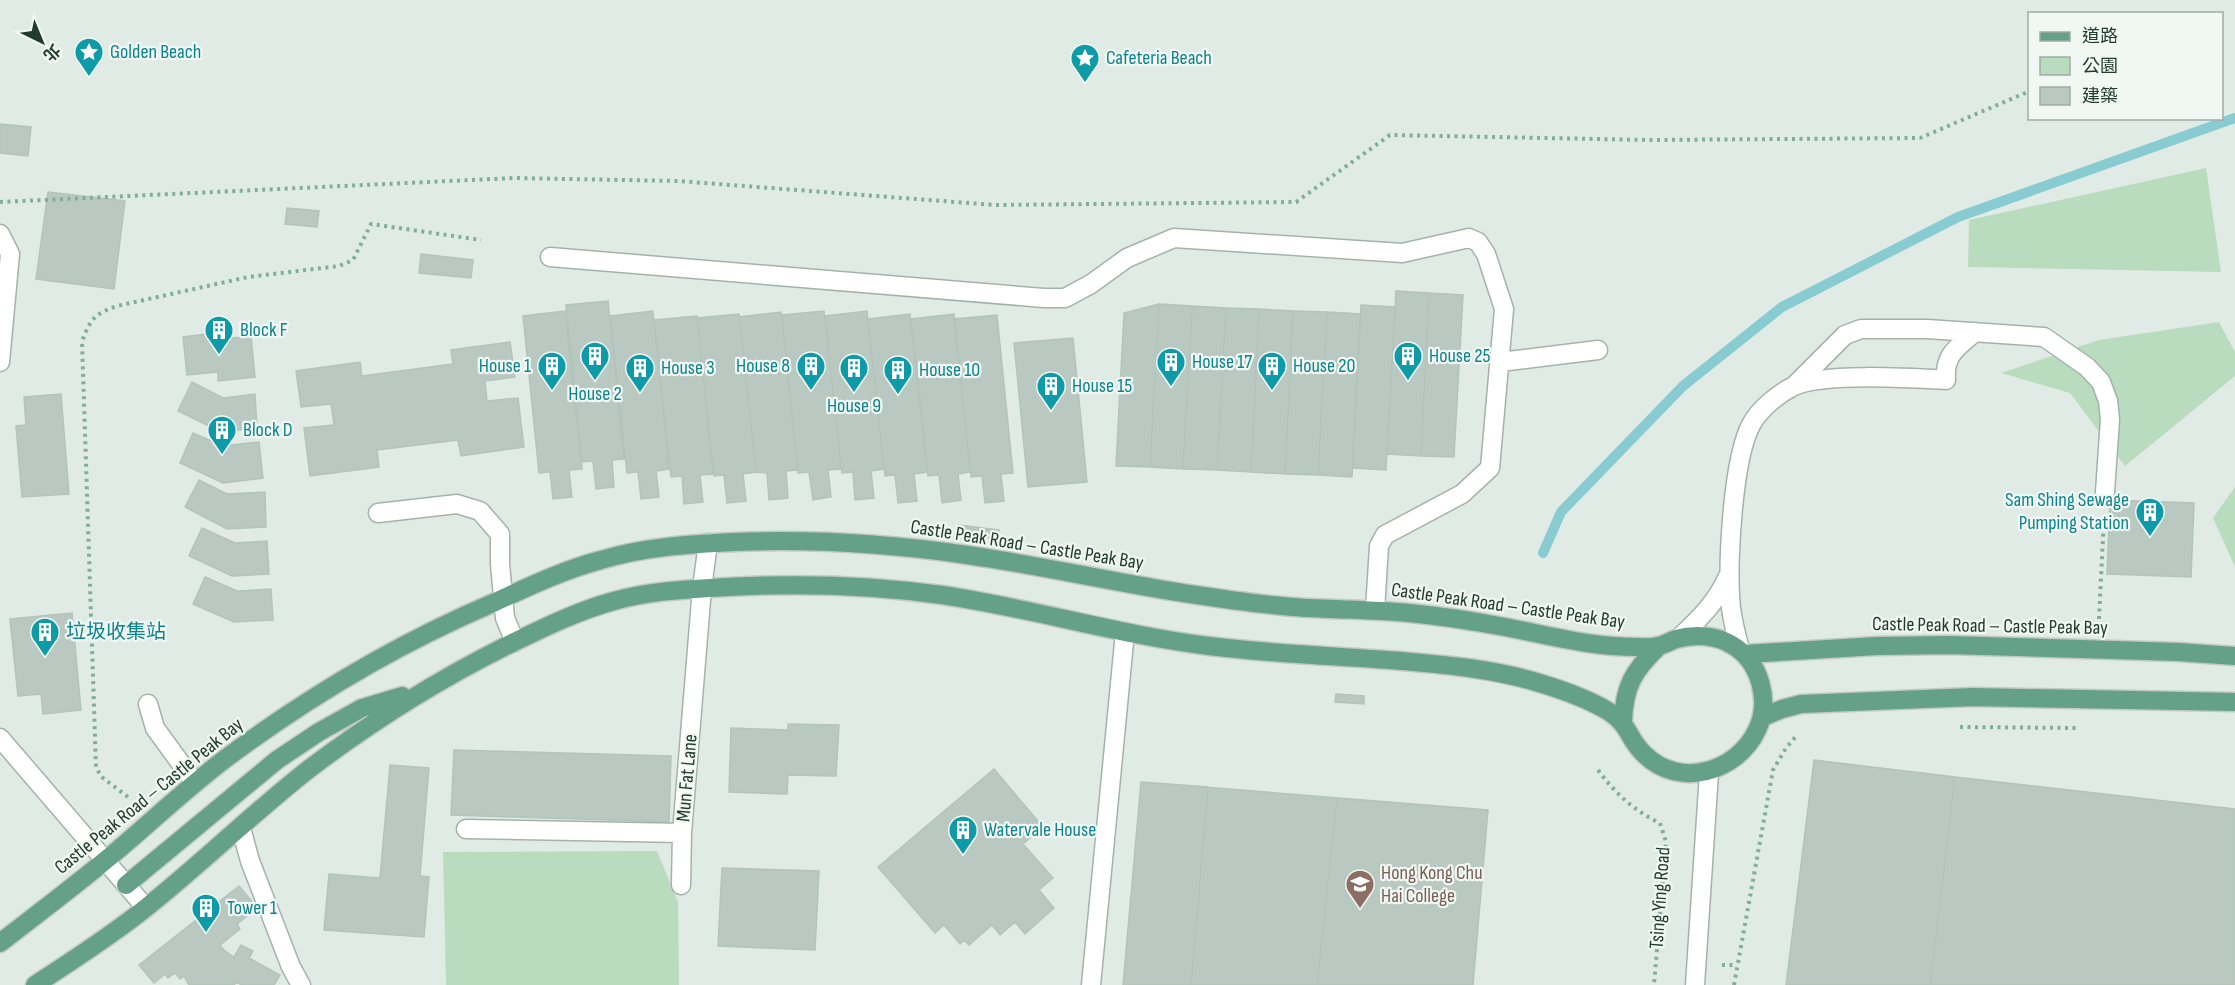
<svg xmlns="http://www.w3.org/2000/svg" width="2235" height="985" viewBox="0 0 2235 985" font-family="'Sofia Sans Condensed','Noto Sans TC',sans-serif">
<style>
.green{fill:#b9dcbf}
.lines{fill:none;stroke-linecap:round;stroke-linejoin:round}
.stream{stroke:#88cbd0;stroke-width:10}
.building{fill:#b9c8c1;stroke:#b3c4bb;stroke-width:1.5}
.service-casing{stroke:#a3b3ac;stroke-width:21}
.pedestrian-casing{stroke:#a3b3ac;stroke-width:21}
.minor-casing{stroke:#a3b3ac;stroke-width:21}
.primary-casing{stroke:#c1c8c6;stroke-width:21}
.path{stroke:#81ae9c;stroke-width:4;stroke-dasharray:3 4.5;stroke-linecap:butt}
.service{stroke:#fff;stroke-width:18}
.pedestrian{stroke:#fff;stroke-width:18}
.minor{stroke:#fff;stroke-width:18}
.primary{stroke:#65a08b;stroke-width:18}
.labels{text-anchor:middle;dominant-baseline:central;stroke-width:4.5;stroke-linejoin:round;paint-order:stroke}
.culture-label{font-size:20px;fill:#0d838f;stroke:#f1f8f3;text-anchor:start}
.street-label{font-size:20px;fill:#213b32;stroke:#f1f8f3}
.education-label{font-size:20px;fill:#785e54;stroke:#f1f8f3;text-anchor:start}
</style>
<rect width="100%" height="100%" fill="#e0ebe5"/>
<!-- green -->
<path class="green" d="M2206,168L2221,272L1968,267L1969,220Z
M2219,322L2235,352V376L2125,466L2070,393L2001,373L2099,340Z
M2235,487V567L2213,518Z
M657,851L678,902L679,985H446L443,852Z"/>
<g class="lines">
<!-- stream -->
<path class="stream" d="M1543,553L1561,512L1683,386L1782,307L1958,217L2235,118"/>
</g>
<!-- building -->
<path class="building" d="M0,124L31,127L28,156L0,153Z
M48,192L125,201L114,289L36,279Z
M287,208L319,211L317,227L285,224Z
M421,254L473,260L471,278L419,273Z
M1396,291L1429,293L1421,456L1387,454Z
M1429,293L1463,295L1454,457L1421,456Z
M608,301L624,459L612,460L614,487L596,489L593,461L582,462L566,305Z
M1159,304L1150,467L1116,466L1124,313Z
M1159,304L1192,306L1183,469L1150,467Z
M1361,305L1395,307L1386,470L1352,468Z
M1192,306L1226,308L1217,470L1183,469Z
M1226,308L1259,309L1251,472L1217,470Z
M1259,309L1293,311L1285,474L1251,472Z
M565,311L582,469L569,470L572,497L553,499L550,472L539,473L523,316Z
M653,311L669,469L656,471L659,497L641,499L638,472L627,473L610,316Z
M824,311L841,469L828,470L831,497L813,500L809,472L798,473L782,315Z
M867,311L884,469L871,471L874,498L855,500L853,472L842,473L825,316Z
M1293,311L1327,312L1318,475L1285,474Z
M781,312L798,470L786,471L788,498L769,500L767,473L756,472L739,317Z
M1327,312L1361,314L1352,477L1318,475Z
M739,314L756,472L743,474L746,501L727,503L724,475L714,476L697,318Z
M910,314L927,472L914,474L917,501L898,503L895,475L885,476L868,319Z
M954,314L970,472L958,474L961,500L942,503L939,475L928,476L911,319Z
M997,315L1013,473L1001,474L1004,501L985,503L982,476L971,477L954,319Z
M697,316L713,474L700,475L703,502L684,504L682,476L671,477L654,320Z
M214,333V340L251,336L255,377L218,381V372L187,375L183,337Z
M1073,338L1087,482L1028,487L1014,343Z
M510,342L515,377L485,381L487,401L518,398L524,447L461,456L458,440L377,450L379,467L310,476L304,428L334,425L331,404L301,407L296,371L360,362L362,376L453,364L451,350Z
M192,382L223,398L255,394L257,428L221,432L178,411Z
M61,394L69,494L22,497L16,426L26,425L24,397Z
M193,433L223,446L259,442L263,478L223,483L180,463Z
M199,480L227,494L265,492L266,527L227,529L185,507Z
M2110,500L2194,503L2191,577L2107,574Z
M958,525L999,530L998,539L956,534Z
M202,528L235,543L267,541L269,574L232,576L189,556Z
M205,577L237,591L271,589L273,620L234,622L193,604Z
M72,613L81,710L43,714L41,694L18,696L10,619Z
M1336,694L1364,696V704L1335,702Z
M788,724L839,725L836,776L788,775L787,794L729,792L731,728L788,730Z
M454,750L671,756L669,822L451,815Z
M1814,760L1955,777L1930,985H1786Z
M390,765L429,768L420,876L429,877L424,937L324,930L329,874L380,878Z
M994,769L1043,827L1023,844L1053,878L1039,890L1054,908L1025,934L1015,922L1000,935L992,925L969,945L964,940L960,944L944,925L935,933L878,867Z
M1955,777L2235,809V985H1930Z
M1141,782L1488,810L1473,985H1123Z
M1141,782L1208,787L1191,985H1123Z
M1337,798L1488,810L1473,985H1317Z
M722,868L819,871L815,950L718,946Z
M239,886L254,904L244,912L247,916L237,924L240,929L220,945L225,951L234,957L241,945L253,951L249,958L280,975L274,985H242L236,982L234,985H189L184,976L180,979L175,973L168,978L165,974L154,983L139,965Z"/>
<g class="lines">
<!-- service casing -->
<g class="service-casing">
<path id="service" d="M550,257L1044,298H1065L1091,284L1127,258L1174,238L1402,253L1469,238L1478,242L1486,254L1504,309L1490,468L1462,494L1385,535L1379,546L1375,610
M1500,362L1598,350
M1794,386L1845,335L1861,329H1927L2044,337L2087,367L2101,382L2108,401L2110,419L2105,492
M378,513L457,504L480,511L500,534V564L505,618L515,642
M1679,638C1699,619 1717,602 1728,576
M1740,649C1736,635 1733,622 1731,608C1727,568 1732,458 1752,423C1760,409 1778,394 1792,387C1820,372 1913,378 1946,380C1944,354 1957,348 1975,332
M148,704L155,728L195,783
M241,828L250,861L291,967L301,985
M1091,985L1125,632"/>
</g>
<!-- pedestrian casing -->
<g class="pedestrian-casing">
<path id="pedestrian" d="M0,234L10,254L0,362"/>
</g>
<!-- minor casing -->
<g class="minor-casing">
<path id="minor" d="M0,738L146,908
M466,829L682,833L702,588L708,543
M681,885L682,833
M1695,985L1709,773"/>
</g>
<!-- primary casing -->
<g class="primary-casing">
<path id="primary" d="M1745,654L1877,646L1949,645L2178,652L2235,656
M1763,717L1782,709L1801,704L1973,697L2235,702
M1623,722C1624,687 1633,671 1658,647
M126,885L277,760L319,732L362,708L402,696
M0,943C36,915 72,888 107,859C147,826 184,790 225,759C308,697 397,644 493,603C528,587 563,570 601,560C644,547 690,544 735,542C812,539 891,544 967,555C1038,565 1107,581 1177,592C1216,598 1254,604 1293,607C1332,610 1370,609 1409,613C1441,616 1473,621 1505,627C1552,636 1590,647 1639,647C1645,647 1652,648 1658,646C1665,645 1670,641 1676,639C1695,634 1716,635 1732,645C1760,661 1771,701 1757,730C1737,772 1680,789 1645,755C1627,738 1631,726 1608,711C1586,698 1560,689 1536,682C1493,669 1447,665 1402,661C1338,656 1273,654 1209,646C1119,635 1031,608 942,595C865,584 787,583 710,588C677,590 645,592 614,601C577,611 541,629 506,646C436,681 371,722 309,769C253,813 202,863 147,907C111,936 73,960 35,985"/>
</g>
<!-- path -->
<path class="path" d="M2170,14L2171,13
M0,202L514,178L678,181L995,205L1296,202L1390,135L1649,140L1920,138L2030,91
M2099,619L2104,517
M1960,727L2078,728
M1598,770C1615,793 1634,811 1660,823L1666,842L1654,985
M128,797L103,778L96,768L82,341C91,319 94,314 117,306L248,277L339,266L353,260L371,224L481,240
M1722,965H1736
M1734,985L1773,770L1786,748L1798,734"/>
<!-- service -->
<use href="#service" class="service"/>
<!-- pedestrian -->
<use href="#pedestrian" class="pedestrian"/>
<!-- minor -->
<use href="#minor" class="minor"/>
<!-- primary -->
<use href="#primary" class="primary"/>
</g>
<!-- icons -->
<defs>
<g id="sight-pin" transform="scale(1.5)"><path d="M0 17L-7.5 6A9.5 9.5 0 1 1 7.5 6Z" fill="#0f9aa8" stroke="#f1f8f3"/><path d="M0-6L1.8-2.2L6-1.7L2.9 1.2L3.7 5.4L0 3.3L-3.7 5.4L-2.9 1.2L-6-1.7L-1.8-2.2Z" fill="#fff"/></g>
<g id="building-pin" transform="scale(1.5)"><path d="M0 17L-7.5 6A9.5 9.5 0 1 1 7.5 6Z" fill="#0f9aa8" stroke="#f1f8f3"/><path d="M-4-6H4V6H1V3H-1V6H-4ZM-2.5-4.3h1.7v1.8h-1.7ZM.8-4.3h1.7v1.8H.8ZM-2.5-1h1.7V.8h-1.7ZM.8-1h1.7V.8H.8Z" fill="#fff"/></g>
<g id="university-pin" transform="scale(1.5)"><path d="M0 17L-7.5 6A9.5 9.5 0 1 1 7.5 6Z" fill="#8d6e63" stroke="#f1f8f3"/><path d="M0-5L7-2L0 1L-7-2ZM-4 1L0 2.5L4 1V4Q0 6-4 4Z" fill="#fff"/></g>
</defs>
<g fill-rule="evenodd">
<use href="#sight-pin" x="89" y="52"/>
<use href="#sight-pin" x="1085" y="58"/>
<use href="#building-pin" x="219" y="330"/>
<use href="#building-pin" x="595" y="356"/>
<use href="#building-pin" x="1408" y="356"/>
<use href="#building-pin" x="1171" y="362"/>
<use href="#building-pin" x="552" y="366"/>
<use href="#building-pin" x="811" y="366"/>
<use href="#building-pin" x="1272" y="366"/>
<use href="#building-pin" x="640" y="368"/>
<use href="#building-pin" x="854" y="368"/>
<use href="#building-pin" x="898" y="370"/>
<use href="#building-pin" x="1051" y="386"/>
<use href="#building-pin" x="222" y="430"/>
<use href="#building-pin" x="2150" y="512"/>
<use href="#building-pin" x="45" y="632"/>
<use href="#building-pin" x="963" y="830"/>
<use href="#university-pin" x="1360" y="884"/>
<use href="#building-pin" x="206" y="908"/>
</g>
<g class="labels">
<!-- culture labels -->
<g class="culture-label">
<text x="110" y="52">Golden Beach</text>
<text x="1106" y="58">Cafeteria Beach</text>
<text x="240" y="330">Block F</text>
<text x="1429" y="356">House 25</text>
<text x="1192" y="362">House 17</text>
<text x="531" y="366" text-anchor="end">House 1</text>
<text x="790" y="366" text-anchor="end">House 8</text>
<text x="1293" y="366">House 20</text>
<text x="661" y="368">House 3</text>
<text x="919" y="370">House 10</text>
<text x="1072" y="386">House 15</text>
<text x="595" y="394" text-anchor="middle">House 2</text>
<text x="854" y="406" text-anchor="middle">House 9</text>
<text x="243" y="430">Block D</text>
<text x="2129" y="500" text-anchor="end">Sam Shing Sewage<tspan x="2129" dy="23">Pumping Station</tspan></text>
<text x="66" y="632">垃圾收集站</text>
<text x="984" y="830">Watervale House</text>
<text x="227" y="908">Tower 1</text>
</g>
<!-- street labels -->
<g class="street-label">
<text transform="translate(1027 545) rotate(9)">Castle Peak Road – Castle Peak Bay</text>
<text transform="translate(1508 606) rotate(8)">Castle Peak Road – Castle Peak Bay</text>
<text transform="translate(1990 626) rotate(1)">Castle Peak Road – Castle Peak Bay</text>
<text transform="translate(687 778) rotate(-85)">Mun Fat Lane</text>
<text transform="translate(149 796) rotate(-39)">Castle Peak Road – Castle Peak Bay</text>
<text transform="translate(1660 898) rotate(-86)">Tsing Ying Road</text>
</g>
<!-- education labels -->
<g class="education-label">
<text x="1381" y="873">Hong Kong Chu<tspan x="1381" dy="23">Hai College</tspan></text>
</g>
</g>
<!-- legend -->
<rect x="2028" y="12" width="195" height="108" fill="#f1f8f3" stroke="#9eaca6" stroke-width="1.5"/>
<rect x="2040" y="32" width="30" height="9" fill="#65a08b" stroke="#9eaca6" stroke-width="1.5"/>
<text x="2082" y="42" font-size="18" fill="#213b32">道路</text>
<rect x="2040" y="57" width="30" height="18" fill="#b9dcbf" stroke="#9eaca6" stroke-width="1.5"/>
<text x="2082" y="72" font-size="18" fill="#213b32">公園</text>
<rect x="2040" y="87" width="30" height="18" fill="#b9c8c1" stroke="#9eaca6" stroke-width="1.5"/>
<text x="2082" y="102" font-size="18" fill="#213b32">建築</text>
<!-- north arrow -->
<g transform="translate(42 42) rotate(137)" stroke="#f1f8f3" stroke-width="4.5" paint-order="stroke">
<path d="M0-4.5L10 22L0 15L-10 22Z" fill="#213b32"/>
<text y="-9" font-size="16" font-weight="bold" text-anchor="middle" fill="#213b32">北</text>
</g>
</svg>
